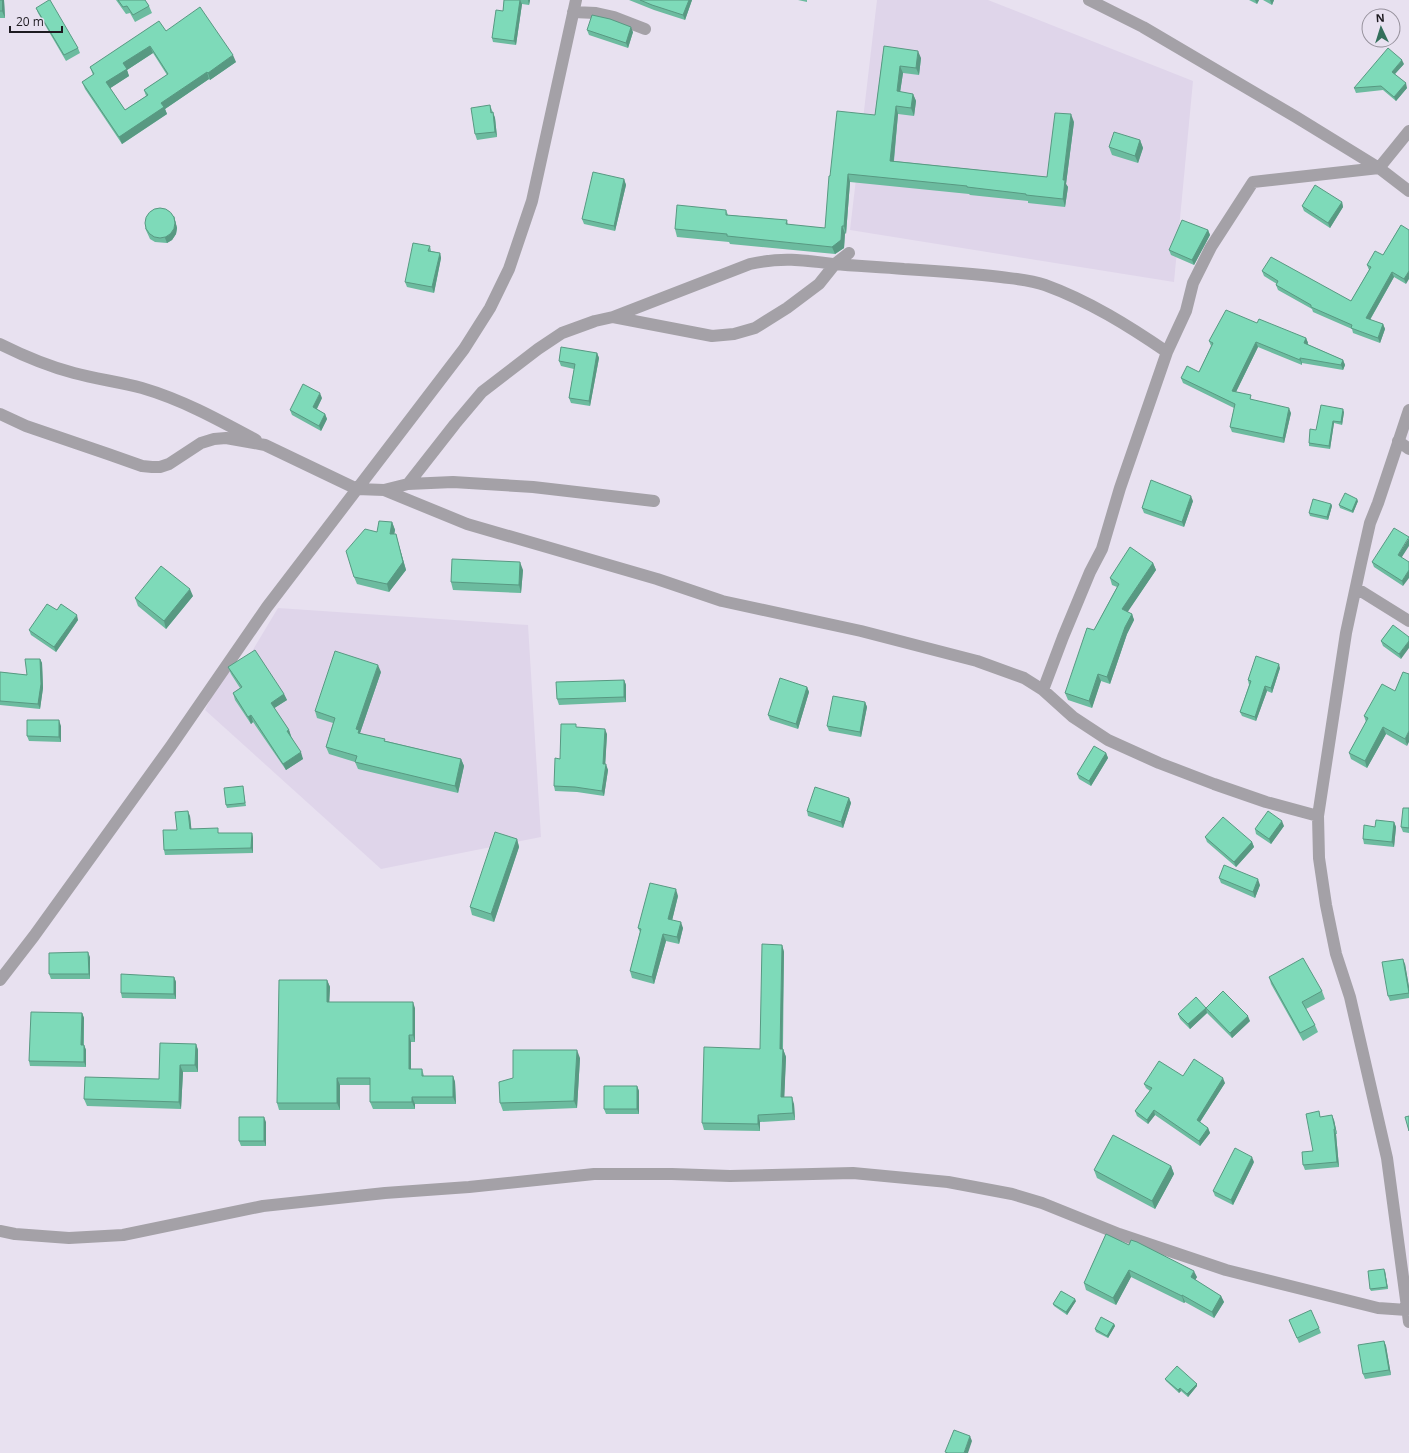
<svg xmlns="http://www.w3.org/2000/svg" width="1409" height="1453" viewBox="0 0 1409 1453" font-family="'Open Sans',sans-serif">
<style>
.built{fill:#dfd5ea}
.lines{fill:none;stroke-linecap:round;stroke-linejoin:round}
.minor{stroke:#a4a1a7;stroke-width:12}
.wall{fill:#6cbb9f;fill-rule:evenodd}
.shaded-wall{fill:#589982}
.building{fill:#7edab9;stroke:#589982;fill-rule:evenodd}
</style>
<rect width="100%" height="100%" fill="#e8e1f0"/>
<!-- built -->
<path class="built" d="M877,0H988L1193,81L1174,282L850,230Z
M278,608L528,625L541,837L381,869L205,710L224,671L251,653Z"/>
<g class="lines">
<!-- minor -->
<path class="minor" d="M1089,0L1143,27L1296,117L1379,168L1409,191
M573,12L596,13L614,17L645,29
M613,317L750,264C781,257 803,260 834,264C857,266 881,267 904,269C936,271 968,273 1001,277C1016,279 1031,280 1045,285C1089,301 1129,326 1167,352
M0,344C24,356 48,366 74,373C96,379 120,382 142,388C183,400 219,420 256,440
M1409,410L1378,503L1370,523L1361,563L1346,633L1318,816L1319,858L1326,905L1336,954L1350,997L1387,1158L1409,1322
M0,414L26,426L108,454L142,466L152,467H160L169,464L201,443L214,439L226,438L265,445L357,489L384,490L467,524L657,579L722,601L861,631L977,661L1024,678L1043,690L1073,717L1108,740L1159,763L1214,784L1266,802L1318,816
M1398,441L1409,449
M408,484L455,424L482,392L538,349L562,333L595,321L613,317L712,336L734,334L755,328L787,308L819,284L835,264L849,253
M384,490L408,484L453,482L533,487L654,501
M1356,588L1409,621
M1043,690L1063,637L1090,572L1102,549L1120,488L1167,352L1186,311L1193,283L1211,247L1253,182L1379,168L1409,131
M0,980L34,936L171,746L267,607L464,349L490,308L509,269L532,201L576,0
M0,1231L15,1234L69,1238L123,1235L263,1206L385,1193L469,1187L594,1174H672L730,1176L853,1173L948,1182L1012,1194L1042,1203L1119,1234L1226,1270L1378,1308L1407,1310"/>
</g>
<!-- wall -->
<path class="wall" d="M0,0H4L5,18H0Z
M116,0H145L149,6L152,13L135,22L130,13L126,14Z
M504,0H530L529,5L522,4L516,45L493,42L492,38L503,11Z
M629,0H692L685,20L654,10Z
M798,0H807V2Z
M1249,0H1259L1257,4Z
M1263,0H1274L1272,5Z
M36,8L78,48L80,53L66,61L38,13Z
M587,30L633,32L628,48L589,35Z
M166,31L236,62L210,80L209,79L165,109L167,114L122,144L85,89L82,82L93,75L90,67ZM153,53L167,75L144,90L146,96L125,110L110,88L129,76L127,70Z
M884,46L921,58L919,75L903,73L900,92L913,94L916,101L914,116L898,114L894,161L1047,177L1074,122L1066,184L1068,187L1065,207L1028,203V201L970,195L969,194L850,182L846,234L845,233L844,248L835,254L730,244L729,242L677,237L675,229L726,210L728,215L787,220L788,225L825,228L830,176L875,115Z
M1404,64L1395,74L1407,88L1396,101L1383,90L1356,93L1354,88Z
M490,105L495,118L497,137L477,140L475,134Z
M1140,140L1143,148L1138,163L1112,155L1109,147Z
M624,179L626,185L615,231L584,224L582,219Z
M1342,202L1343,207L1330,228L1304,211L1302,206Z
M174,216L177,228L176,234L172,240L167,243L155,242L150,239L145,228Z
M1401,225L1406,284L1394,277L1370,320L1383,324L1385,329L1380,343L1353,333L1352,329L1313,312L1312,309L1278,290L1276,285L1277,284L1264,276L1262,271L1351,301L1369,270L1367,265L1383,255Z
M1208,230L1210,235L1194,265L1171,255L1169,250Z
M430,246L431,251L440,253L441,258L434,293L407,287L405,282Z
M1257,323L1306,338L1308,343L1307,344L1343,360L1345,365L1343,370L1302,363V365L1258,347L1236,392L1253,400L1291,413L1284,443L1232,432L1230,427L1234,408L1183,383L1181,378L1199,372L1211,346L1209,341Z
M597,353L599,358L590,406L571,403L569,398L574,369L561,366L559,361Z
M322,398L317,409L325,414L327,419L321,431L292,415L290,410Z
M1344,412L1342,425L1334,423L1330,449L1309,446V443L1316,430Z
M1193,501L1184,527L1144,513L1142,508Z
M1358,501L1353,513L1340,508L1339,505Z
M1331,504L1332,506L1328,520L1310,516L1309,513Z
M392,522L395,530L394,534L398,542L406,570L389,592L357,584L354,577L377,532Z
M1401,557L1403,586L1374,567L1372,562Z
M1153,563L1156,570L1127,612L1132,614L1134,620L1127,634L1110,684L1101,681L1092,708L1068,700L1065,693L1094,630L1117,587L1112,585L1110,578Z
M523,570L521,593L453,590L451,582Z
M193,596L166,629L138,606L135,598Z
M57,610L78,620L56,652L31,635L29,630Z
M1393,625L1401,659L1383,646L1381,641Z
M40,659L42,663L43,688L40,709L0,705V672L27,675Z
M228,667L284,694L287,700L274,708L289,730L291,736L303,759L286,770L253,722L251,724L235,700L233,693L240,688L231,674Z
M1280,668L1272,693L1267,691L1256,721L1242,716L1240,712L1249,685L1248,680Z
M381,672L360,733L386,741L461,759L464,766L458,793L358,769L355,762L329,754L326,747L333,723L317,718L315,711Z
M624,680L626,685V702L559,705L557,699Z
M807,687L809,692L798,729L770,720L768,715Z
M1395,691L1407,746L1386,734L1367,768L1351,759L1349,753L1366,722L1364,716Z
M865,702L867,707L861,737L829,731L827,726Z
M61,726V742L29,741L27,736Z
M577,727L607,734L605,764L608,770L604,796L577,792L555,791L554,786L560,759Z
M1106,753L1108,758L1091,786L1079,779L1077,774Z
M243,788L246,806L227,808L226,805Z
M849,798L851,803L843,828L808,816L807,811Z
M1409,808V833L1403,832L1401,827Z
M190,816L191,829L220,833H252L253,838V853L165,855L164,850L177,830Z
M1394,822L1396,827L1394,847L1364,844L1363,839L1375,827Z
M1284,826L1271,844L1256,834L1255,829Z
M1205,837L1252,842L1254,847L1236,867L1207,842Z
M517,839L519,847L494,922L472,915L470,907Z
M1219,878L1260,885L1255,898L1221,883Z
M678,896L672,920L683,928L679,944L666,941L654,984L632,978L630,971L640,932L638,928Z
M782,945L784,952L783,1049L786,1057L784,1097L794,1104L795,1120L760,1122V1131L704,1130L702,1123L760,1049Z
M90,957V979H51L49,974Z
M1405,964L1409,987V998L1390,1001L1388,996Z
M174,977L176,982V999L122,998L121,993Z
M1269,977L1322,991L1325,999L1306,1009L1315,1025L1318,1032L1303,1041L1271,984Z
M327,980L330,987L329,1002L415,1008V1042H411V1069H422L424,1076H453L455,1082L456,1104H415V1109H373L370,1102V1085H340V1110H279L277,1103Z
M1206,1008L1250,1021L1232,1038L1207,1013L1190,1029L1180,1019L1178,1014Z
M82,1013L84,1018V1045L86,1050V1067L30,1066L29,1061Z
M196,1044L198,1050V1072H183L181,1109L87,1106L84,1099L159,1079Z
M580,1058L577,1108L503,1111L500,1103Z
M1183,1076L1225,1083L1200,1122L1208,1128L1210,1133L1200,1146L1155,1115L1148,1124L1137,1116L1135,1111L1150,1091L1146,1088L1144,1084Z
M637,1086L639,1091V1114H606L604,1109Z
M1321,1117L1334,1120L1337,1134H1336L1339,1167L1305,1170L1303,1165L1313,1151Z
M266,1122V1146H241L239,1141Z
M1254,1162L1233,1205L1215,1196L1213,1191Z
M1171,1166L1174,1174L1155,1209L1097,1178L1094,1170Z
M1106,1234L1197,1277L1195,1280L1221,1296L1224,1302L1214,1318L1185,1302L1184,1303L1131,1277L1116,1305L1086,1290L1084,1283Z
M1385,1271L1388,1289L1371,1291L1370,1289Z
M1076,1301L1067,1315L1054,1306L1053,1304Z
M1289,1320L1319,1328L1321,1333L1299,1343Z
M1114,1324L1115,1326L1108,1338L1096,1332L1095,1329Z
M1384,1341L1386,1346L1391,1375L1365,1379L1363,1374Z
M1165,1379L1197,1386L1188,1397L1181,1391L1179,1393L1166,1381Z"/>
<!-- shaded-wall -->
<path class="shaded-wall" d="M2,0H4L5,18L2,11Z
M520,0L522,4L516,45L514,41Z
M528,0H530L529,5Z
M689,0H692L685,20L683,15Z
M1255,0H1259L1257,4Z
M1270,0H1274L1272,5Z
M631,27L633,32L628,48L626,43Z
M150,46L153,53L127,70L129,76L109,89L106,82L123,63Z
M918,51L921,58L919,75L916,68Z
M233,55L236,62L210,80L208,73Z
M1402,60L1404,64L1393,76L1392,72Z
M900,66L903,73L899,99L897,91Z
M207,72L209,79L165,109L167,114L122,144L119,137L161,103Z
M1406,83L1407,88L1396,101L1394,97Z
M913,94L916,101L914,116L911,108Z
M896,106L898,114L893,168L890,161Z
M493,112L495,118L497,137L495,132Z
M1071,114L1074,122L1066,184L1068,187L1065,207L1063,199V180Z
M1140,140L1143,148L1138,163L1135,156Z
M848,174L850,182L846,234L844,226Z
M624,179L626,185L615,231L614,226Z
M1342,202L1343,207L1330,228L1328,223Z
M174,216L177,228L176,234L172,240L167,243L165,238Z
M842,226L845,233L844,248L835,254L832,247Z
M1208,230L1210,235L1194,265L1192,260Z
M440,253L441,258L434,293L432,287Z
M1409,271V279L1406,284L1404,279Z
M1392,272L1394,277L1368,323L1366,318Z
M1383,324L1385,329L1380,343L1378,338Z
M1306,338L1308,343L1306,348L1304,343Z
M1256,342L1258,347L1234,396L1232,391Z
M597,353L599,358L590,406L589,401Z
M1300,358L1302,363V365L1300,360Z
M1343,360L1345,365L1343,370L1341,365Z
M320,393L322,398L315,412L313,407Z
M1289,408L1291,413L1284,443L1283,438Z
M1343,409L1344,412L1342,425L1341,422Z
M325,414L327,419L321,431L319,426Z
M1333,421L1334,423L1330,449L1329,446Z
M1191,496L1193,501L1184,527L1182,522Z
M1357,499L1358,501L1353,513L1352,511Z
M1331,504L1332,506L1328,520L1327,517Z
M392,522L395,530L393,541L390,534Z
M396,534L398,542L406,570L389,592L387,584Z
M1409,538V546L1400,560L1398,555Z
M520,562L523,570L521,593L519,585Z
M1153,563L1156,570L1125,616L1122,609Z
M1409,570V578L1403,586L1402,581Z
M190,589L193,596L166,629L164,621Z
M1132,614L1134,620L1127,634L1110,684L1107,677L1125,627Z
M77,615L78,620L56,652L54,647Z
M1409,641V648L1401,659L1399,654Z
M40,659L42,663L43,688L40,709L38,704Z
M1279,664L1280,668L1272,693L1271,688Z
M378,665L381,672L360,733L362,737L356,729Z
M1098,674L1101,681L1092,708L1089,701Z
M624,680L626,685V702L624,697Z
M1265,686L1267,691L1256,721L1255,717Z
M807,687L809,692L798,729L796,724Z
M284,694L287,700L273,709L271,703Z
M865,702L867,707L861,737L860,732Z
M251,715L253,722L251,724L248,717Z
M59,720L61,726V742L59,737Z
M1383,727L1386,734L1367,768L1365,761Z
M605,729L607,734L605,769L603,764Z
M289,730L291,736L289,737L287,731Z
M1409,731V742L1407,746L1405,739Z
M301,752L303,759L286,770L283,764Z
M1106,753L1108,758L1091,786L1089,781Z
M461,759L464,766L458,793L455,786Z
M606,764L608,770L604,796L602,791Z
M849,798L851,803L843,828L841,822Z
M188,811L190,816L192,834L190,829Z
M1282,821L1284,826L1271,844L1269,839Z
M1394,822L1396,827L1394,847L1392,842Z
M252,833L253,838V853L251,848Z
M517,839L519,847L494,922L491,914Z
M1252,842L1254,847L1236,867L1234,862Z
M1258,879L1260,885L1255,898L1253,892Z
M676,889L678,896L671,925L668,919Z
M681,922L683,928L679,944L677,937Z
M663,934L666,941L654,984L652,977Z
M782,945L784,952L782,1057L780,1049Z
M88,952L90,957V979L89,974Z
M1403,959L1405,964L1409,987V993Z
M174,977L176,982V999L174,994Z
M327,980L330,987L329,1009L327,1002Z
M413,1002L415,1008V1042L413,1035Z
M1206,1008L1207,1013L1190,1029L1188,1024Z
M82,1013L84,1018L83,1050L81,1045Z
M1248,1016L1250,1021L1232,1038L1230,1033Z
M409,1035L411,1042V1076L409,1069Z
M196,1044L198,1050V1072L195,1065Z
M84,1045L86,1050V1067L84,1062Z
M783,1049L786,1057L784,1105L781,1097Z
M577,1050L580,1058L577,1108L574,1101Z
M180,1065L183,1072L181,1109L179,1102Z
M453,1076L455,1082L456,1104L453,1097Z
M337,1078L340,1085V1110L337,1103Z
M1223,1078L1225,1083L1198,1125L1197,1120Z
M637,1086L639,1091V1114L637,1109Z
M412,1097L415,1104V1109L412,1102Z
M792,1097L794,1104L795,1120L793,1113Z
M1154,1110L1155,1115L1148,1124L1147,1120Z
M758,1115L760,1122V1131L758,1124Z
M1332,1115L1334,1120L1337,1134L1335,1129Z
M264,1117L266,1122V1146L264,1141Z
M1208,1128L1210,1133L1200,1146L1199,1141Z
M1334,1129L1336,1134L1339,1167L1337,1162Z
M1252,1157L1254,1162L1233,1205L1231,1200Z
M1171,1166L1174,1174L1155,1209L1152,1201Z
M1384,1269L1385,1271L1388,1289L1387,1287Z
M1129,1270L1131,1277L1116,1305L1113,1298Z
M1194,1271L1197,1277L1193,1284L1191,1277Z
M1182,1295L1185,1302L1184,1303L1182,1296Z
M1221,1296L1224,1302L1214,1318L1212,1312Z
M1075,1299L1076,1301L1067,1315L1066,1312Z
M1114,1324L1115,1326L1108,1338L1107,1336Z
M1384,1341L1386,1346L1391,1375L1389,1370Z
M1197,1384V1386L1188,1397L1187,1394Z
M1180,1388L1181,1391L1179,1393L1178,1390Z
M970,1436L972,1441L968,1453H964Z"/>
<!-- building -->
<path class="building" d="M0,0H2V11H0Z
M49,0H50L78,48L64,55L36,8Z
M118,0H145L149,6L133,15L127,6L123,7Z
M504,0H520L514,41L492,38L496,10L503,11Z
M640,0H689L683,15L652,5Z
M200,7L233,55L208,73L207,72L161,103L164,107L119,137L82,82L94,74L90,67L159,21L166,31ZM150,46L168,74L144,90L148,95L125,110L106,82L127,69L123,63Z
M592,15L610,19L631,27L626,43L587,30Z
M884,46L918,51L916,68L900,66L897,91L913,94L911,108L896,106L890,161L1047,177L1055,113L1071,114L1063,180H1065L1063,199L1026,195V194L967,187V186L848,174L844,226H842L841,240L832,247L727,236V234L675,229L677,205L726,210V215L787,220L786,224L825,228L829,176H830L837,111L875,115Z
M1388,48L1402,60L1392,72L1406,83L1394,97L1381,86L1354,88Z
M490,105L491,113L493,112L495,132L475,134L471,108Z
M1114,132L1140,140L1135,156L1109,147Z
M593,172L624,179L614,226L582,219Z
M1315,185L1342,202L1328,223L1302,206Z
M145 223a15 15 0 1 1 30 0a15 15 0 1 1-30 0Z
M1182,220L1208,230L1192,260L1169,250Z
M1401,225L1409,230V271L1404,279L1392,272L1366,318L1383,324L1378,338L1351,328L1352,325L1311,307V305L1276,285L1278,281L1262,271L1271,257L1351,301L1371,267L1367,265L1375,251L1383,255Z
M413,243L430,246L428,251L440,253L432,287L405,282Z
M1226,310L1257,323L1259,319L1306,338L1304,343L1343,360L1341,365L1300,358V360L1256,342L1232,391L1251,395L1250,399L1289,408L1283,438L1230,427L1235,404L1181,378L1187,366L1199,372L1213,343L1209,341Z
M561,347L597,353L589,401L569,398L575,364L559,361Z
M303,384L320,393L313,407L325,414L319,426L290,410Z
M1321,405L1343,409L1341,422L1333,421L1329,446L1309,443L1310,429L1316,430Z
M1151,480L1191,496L1182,522L1142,508Z
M1345,493L1357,499L1352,511L1339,505Z
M1313,499L1331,504L1327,517L1309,513Z
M379,521L392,522L390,534H396L403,562L387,584L354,577L346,551L365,529L377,532Z
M1394,528L1409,537L1398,555L1409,562V570L1402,581L1372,562Z
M1130,547L1153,563L1122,609L1132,614L1125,627L1107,677L1098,674L1089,701L1065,693L1087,628L1094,630L1119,584L1110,578Z
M452,559L520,562L519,585L451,582Z
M161,566L190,589L164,621L135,598Z
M47,604L57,610L61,604L77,615L54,647L29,630Z
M1393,625L1409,637V641L1399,654L1381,641Z
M255,650L284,694L271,703L289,730L287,731L301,752L283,764L251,715L248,717L233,693L242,687L228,667Z
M335,651L378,665L356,729L359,730L358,733L385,739L384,741L461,759L455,786L355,762L357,756L326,747L335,718L315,711Z
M1256,656L1279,664L1271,688L1265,686L1255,717L1240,712L1251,681L1248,680Z
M25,659H40L41,684L38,704L0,701V672L27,675Z
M1403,672L1409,674V731L1405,739L1383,727L1365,761L1349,753L1368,718L1364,716L1382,684L1395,691Z
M780,678L807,687L796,724L768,715Z
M624,680V697L557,699L556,682Z
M833,696L865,702L860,732L827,726Z
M27,720H59V737L27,736Z
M561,724H576V727L605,729L603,764H606L602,791L575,787L554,786L555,758L560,759Z
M1094,746L1106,753L1089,781L1077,774Z
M243,786L245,803L226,805L224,788Z
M815,787L849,798L841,822L807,811Z
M1403,808H1409V828L1401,827Z
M188,811L190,829L218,828V833H252L251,848L164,850L163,830H177L175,812Z
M1268,811L1282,821L1269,839L1255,829Z
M1223,817L1252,842L1234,862L1205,837Z
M1376,820L1394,822L1392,842L1363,839L1364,825L1375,827Z
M495,832L517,839L491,914L470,907Z
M1224,865L1258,879L1253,892L1219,878Z
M650,883L676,889L668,919L681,922L677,937L663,934L652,977L630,971L641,929L638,928Z
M762,944L782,945L780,1049H783L781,1097H792L793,1113L758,1115V1124L702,1123L704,1047L760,1049Z
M88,952L89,974H49V953Z
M1303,958L1322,991L1302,1002L1315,1025L1300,1033L1269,977Z
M1403,959L1409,993L1388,996L1382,962Z
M121,974L174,977V994L121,993Z
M279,980H327V1002H413V1035H409V1069H422V1076H453V1097H412V1102H370V1078H337V1103H277Z
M1223,991L1248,1016L1230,1033L1206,1008Z
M1196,997L1206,1008L1188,1024L1178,1014Z
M31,1012L82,1013L81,1045H84V1062L29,1061Z
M160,1043L196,1044L195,1065H180L179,1102L84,1099L85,1077L159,1079Z
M513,1050H577L574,1101L500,1103L499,1082L513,1078Z
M1194,1059L1223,1078L1197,1120L1208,1128L1199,1141L1154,1110L1147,1120L1135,1111L1152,1088L1144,1084L1159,1061L1183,1076Z
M604,1086H637V1109H604Z
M1319,1111L1320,1117L1332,1115L1335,1129H1334L1337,1162L1303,1165L1302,1152L1313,1151L1306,1114Z
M1409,1116V1131L1405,1117Z
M239,1117H264V1141H239Z
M1113,1135L1171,1166L1152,1201L1094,1170Z
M1235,1148L1252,1157L1231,1200L1213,1191Z
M1106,1234L1129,1245L1131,1240L1137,1242L1194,1271L1191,1277L1221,1296L1212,1312L1182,1295V1296L1129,1270L1113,1298L1084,1283Z
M1384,1269L1387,1287L1370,1289L1368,1271Z
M1061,1291L1075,1299L1066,1312L1053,1304Z
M1311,1310L1319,1328L1297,1338L1289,1320Z
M1101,1317L1114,1324L1107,1336L1095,1329Z
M1384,1341L1389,1370L1363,1374L1358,1345Z
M1177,1366L1197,1384L1187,1394L1180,1388L1178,1390L1165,1379Z
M954,1430L970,1436L964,1453H948L945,1452Z"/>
<!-- north arrow -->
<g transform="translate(1381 28) rotate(356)"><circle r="19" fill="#e8e1f0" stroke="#97929d"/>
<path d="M0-3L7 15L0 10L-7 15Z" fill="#336f5b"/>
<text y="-6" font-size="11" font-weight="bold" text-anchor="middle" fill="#1e1b21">N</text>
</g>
<!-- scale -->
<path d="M10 26v6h52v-6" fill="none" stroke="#1e1b21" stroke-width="2"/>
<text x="16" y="26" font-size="12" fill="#1e1b21" stroke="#e8e1f0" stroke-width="3" paint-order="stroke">20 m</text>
</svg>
